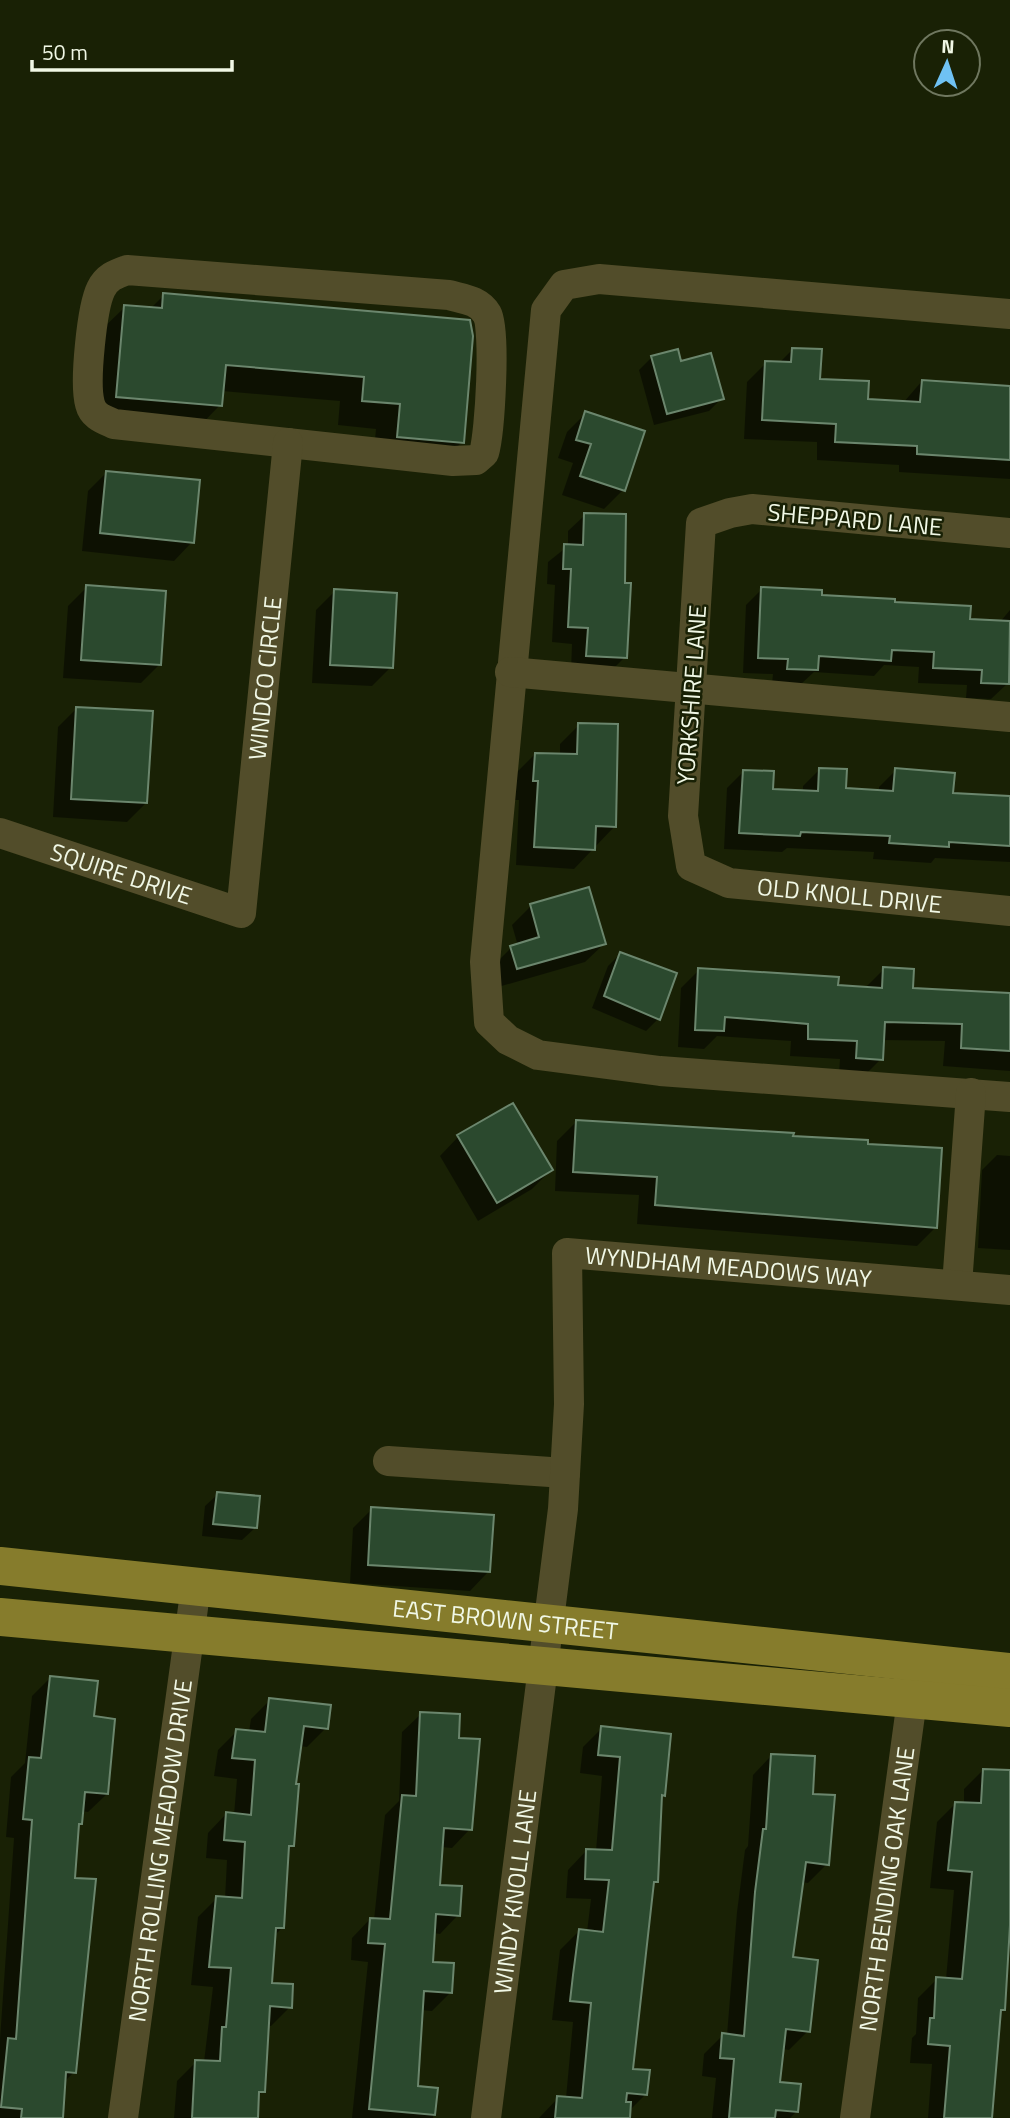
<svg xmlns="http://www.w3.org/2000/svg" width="1010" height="2118" viewBox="0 0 1010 2118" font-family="'Titillium Web',sans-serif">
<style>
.shadow{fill:#0007}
.building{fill:#2b492e;stroke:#6b866d;stroke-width:2}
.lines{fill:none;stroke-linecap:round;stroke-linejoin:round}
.minor{stroke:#524d2a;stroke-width:30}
.major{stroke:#867c2c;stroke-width:38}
.labels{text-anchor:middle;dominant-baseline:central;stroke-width:5;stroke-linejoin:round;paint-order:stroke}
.street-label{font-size:24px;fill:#f1f8e6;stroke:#192105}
</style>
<rect width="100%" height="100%" fill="#192105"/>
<!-- shadow -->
<path class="shadow" d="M164,295L469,323L462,442L437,467L373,461L376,429L338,425L340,401L222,391L220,405L196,430L92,421L100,331L125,307L150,309Z
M793,349L818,380L866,401L903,403L922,381L1010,386V479L899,472V465L817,460V442L744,439L747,382L766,363H779Z
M652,357L680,363L722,398L709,411L654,425L639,370Z
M586,413L623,490L604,509L562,495L573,463L558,458L567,432Z
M107,472L192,542L174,561L82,551L88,491Z
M585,515L625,657L609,673L571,671L572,644L552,642L555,585L547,584L548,562L568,546V531Z
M87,587L160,664L141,683L63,678L68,606Z
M762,589L893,604L968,620L1000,622L1010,610V675H1007V684L991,699L966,698L967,685L918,683L919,667L884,665L874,676L814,672L800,685L772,684L773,674L743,673L746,605Z
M335,591L391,667L372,686L312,683L316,610Z
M77,708L146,803L127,822L53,817L58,727Z
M579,725L615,826L574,869L516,865L519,800H515L516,773L535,754L560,755V744Z
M819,770L844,790L879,792V787L896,770L951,794L1010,798V862L935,858L931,863L873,859L874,852L787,848L782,852L724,849L727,788L743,772L771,790L803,792V786Z
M531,906L604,944L585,962L498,987L492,967L511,948L518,946L512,925Z
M620,954L658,1019L646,1031L592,1008L608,966Z
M884,969L911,989L1010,994V1071L943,1066L945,1041L882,1040L881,1059L863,1077L839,1075L840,1059L790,1056L791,1041L717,1036L704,1049L678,1047L681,988L699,970L836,987H866Z
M576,1122L866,1145L936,1227L917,1246L637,1224L639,1195L555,1191L557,1141Z
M458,1137L551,1170L532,1189L478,1221L440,1156Z
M997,1155L1010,1156V1250L978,1248L982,1170Z
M218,1494L255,1528L242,1540L202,1536L205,1506Z
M372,1509L488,1572L470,1591L350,1583L353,1528Z
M51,1677L92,1718L107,1794L88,1812L81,1811L77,1826L73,1879L74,2072L64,2082L61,2118H0V2039L14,1838L6,1837L11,1777L25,1763L32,1696Z
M270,1700L326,1728L307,1747L299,1746L282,1928L274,1936L270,1984L290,2007L271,2026H267L263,2091L257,2097L256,2118H174L177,2081L196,2062H204L213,1987L191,1985L198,1917L217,1898L225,1899L227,1860L206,1858L208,1833L226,1814L234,1815L237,1779L214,1776L218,1750L237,1731L249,1732L251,1719Z
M421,1714L457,1740L470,1829L452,1848L441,1847L438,1886L458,1915L440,1934L433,1933L431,1964L450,1993L432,2011L421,2010L416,2087L436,2089L433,2118H352L368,1962L351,1960L352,1938L370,1919L374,1920L385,1815L399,1801L402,1732Z
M602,1728L663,1795L660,1798L656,1882L652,1886L631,2070L646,2094L622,2118H539L558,2098H566L573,2022L552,2020L560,1950L579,1931L587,1932L591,1899L566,1898L568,1870L586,1851H596L602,1776L580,1773L583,1747Z
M771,1756L811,1796L827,1864L808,1883L801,1882L791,1958L808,2031L789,2050L782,2049L778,2084L797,2111L790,2118H712L716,2078L702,2076L704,2054L723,2035H727L737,1912L745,1850L748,1846L753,1775Z
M983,1770L1010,1772V1921L1003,2010L998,2015L989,2118H928L932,2064L910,2063L912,2038L916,2034L918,1998L937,1979H946L954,1890L930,1888L937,1822L956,1803L964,1804V1789Z"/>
<!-- building -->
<path class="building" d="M163,293L470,320L473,336L464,443L397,437L400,404L362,401L364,377L226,365L222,406L116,397L124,305L162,308Z
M792,348L822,349L820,379L869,381L868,399L920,402L922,380L1010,386V460L917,454V446L835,442L836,424L762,420L765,361L791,362Z
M678,349L681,361L711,353L724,399L667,414L651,356Z
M585,411L645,431L625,491L580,476L591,444L576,440Z
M106,471L200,480L194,543L100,533Z
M584,513L626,514L625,583H631L627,658L586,656L588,628L568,627L571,569H563L564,544L583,545Z
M86,585L166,591L161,665L81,660Z
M761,587L822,590V595L895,599V602L971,606L970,619L1010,621L1009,684L981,683L982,670L933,668L934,652L892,650L891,661L819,656L818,670L787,669L788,659L758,658Z
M334,589L397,593L393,668L330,665Z
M76,707L153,711L147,803L71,799Z
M578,723L618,724L616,827L596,826L595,850L534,847L538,781H533L535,753L577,754Z
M819,768L847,769L846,788L893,791L895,768L955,773L953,793L1010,796V846L949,842V847L889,843L890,836L801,832L800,836L739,833L743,770L774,771L773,789L818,791Z
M589,887L606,944L517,969L510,946L539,937L530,904Z
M620,952L677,973L660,1020L604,996Z
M883,967L914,969L913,988L1010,993V1051L961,1048L962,1024L885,1022L883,1060L856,1058L857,1041L808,1039V1024L725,1017L724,1031L695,1030L698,968L839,977L838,985L882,988Z
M513,1103L553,1170L497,1203L457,1135Z
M576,1120L794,1133L793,1136L868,1140V1144L942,1148L937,1228L655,1205L657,1177L573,1172Z
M217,1492L260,1496L257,1528L213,1524Z
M371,1507L494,1515L490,1572L368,1565Z
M50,1676L98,1681L94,1716L115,1719L108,1794L85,1792L82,1824H79L75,1878L96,1879L76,2073L66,2072L63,2118H21L22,2109L1,2107L8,2038L16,2039L32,1820L23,1819L29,1757L41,1758Z
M269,1698L331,1705L328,1729L304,1726L296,1784H299L294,1846H289L284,1928H276L272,1983L293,1984L292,2008L270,2006L265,2092H259L258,2118H192L195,2060L220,2061L222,2027H226L231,1968L209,1967L216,1896L242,1898L245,1842L224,1840L226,1812L251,1815L255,1760L232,1758L236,1729L265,1732Z
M420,1712L460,1714L459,1738L480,1739L472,1830L444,1828L440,1885L462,1886L460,1916L436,1914L433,1962L454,1963L452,1993L424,1991L418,2086L438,2088L435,2115L369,2109L385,1944L368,1943L370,1918L390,1919L402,1795L416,1796Z
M601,1726L671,1734L665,1796L662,1795L658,1882H654L633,2069L650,2070L647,2095L627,2093L626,2102H631L630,2118H555L557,2096L582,2098L591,2003L570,2001L573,1975L579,1929L603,1932L609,1880L585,1879L586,1849L612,1850L620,1757L598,1755Z
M771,1754L815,1756L813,1794L835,1795L829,1865L806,1862L793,1957L818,1960L810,2032L786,2029L780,2082L801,2084L798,2112L776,2110L775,2118H729L734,2059L720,2058L722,2033L744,2036L755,1892L763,1829H766Z
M983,1769L1010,1770V1925L1005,2010H1001L992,2118H944L950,2046L928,2044L930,2018H934L936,1977L962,1979L972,1872L948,1870L951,1842L955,1802L981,1803Z"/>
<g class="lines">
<!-- minor -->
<g class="minor">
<path d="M127,270L449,295C463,299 479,300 487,314C496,330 490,432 484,453L476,460L453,461L114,424C103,419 93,416 90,404C84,383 92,307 101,289C107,277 116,274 127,270Z"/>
<path d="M1010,314L599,279L564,285L546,310L485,962L489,1022L508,1040L538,1055L660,1071L1010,1097"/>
<path id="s1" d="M1010,533L752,509L730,513L701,523L683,816L691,866L729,883L1010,911"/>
<path d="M510,672L1010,717"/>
<path id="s2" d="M0,833L241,913L288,443"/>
<path d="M957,1285L971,1093"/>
<path d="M388,1461L565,1473"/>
<path id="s3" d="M123,2118L196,1586"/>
<path id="s4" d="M486,2118L563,1509L569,1404L567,1253L1010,1290"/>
<path id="s5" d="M855,2118L915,1678"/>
</g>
<!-- major -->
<g class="major">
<path id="s6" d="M0,1566L1010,1672"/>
<path d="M0,1617L1010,1708"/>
</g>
</g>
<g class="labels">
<!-- street labels -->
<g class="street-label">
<text transform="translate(855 519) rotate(5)">SHEPPARD LANE</text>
<text stroke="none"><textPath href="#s2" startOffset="490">WINDCO CIRCLE</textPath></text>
<text transform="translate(691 695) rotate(-86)">YORKSHIRE LANE</text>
<text stroke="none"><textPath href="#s2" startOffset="128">SQUIRE DRIVE</textPath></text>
<text stroke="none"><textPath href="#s1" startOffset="819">OLD KNOLL DRIVE</textPath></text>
<text stroke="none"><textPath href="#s4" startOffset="1032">WYNDHAM MEADOWS WAY</textPath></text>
<text stroke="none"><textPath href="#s6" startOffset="508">EAST BROWN STREET</textPath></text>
<text stroke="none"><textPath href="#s3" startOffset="270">NORTH ROLLING MEADOW DRIVE</textPath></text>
<text stroke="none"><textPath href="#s5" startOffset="231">NORTH BENDING OAK LANE</textPath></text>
<text stroke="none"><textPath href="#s4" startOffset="228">WINDY KNOLL LANE</textPath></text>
</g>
</g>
<!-- north arrow -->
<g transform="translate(947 63) rotate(3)"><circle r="33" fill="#192105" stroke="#6f775f" stroke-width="2"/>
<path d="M0-5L12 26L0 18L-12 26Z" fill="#6fc2f4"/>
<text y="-10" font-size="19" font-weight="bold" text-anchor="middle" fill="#f1f8e6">N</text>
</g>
<!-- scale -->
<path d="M32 60v10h200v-10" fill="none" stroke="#f1f8e6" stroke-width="3.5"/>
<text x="42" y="60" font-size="21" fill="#f1f8e6" stroke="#192105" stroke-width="5" paint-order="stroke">50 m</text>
</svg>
